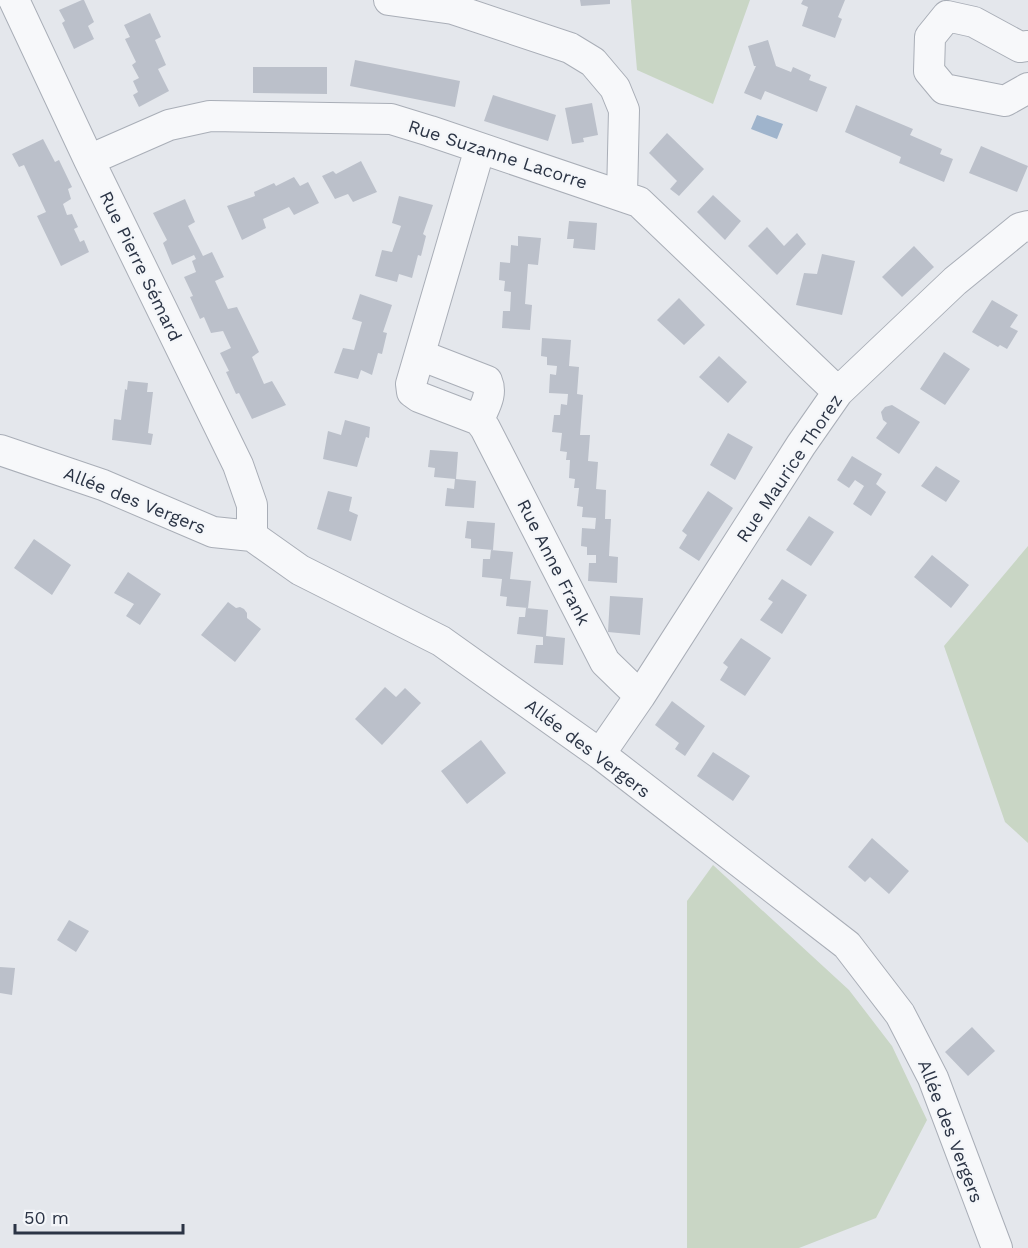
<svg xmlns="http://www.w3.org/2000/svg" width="1028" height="1248" viewBox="0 0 1028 1248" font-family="'Work Sans',sans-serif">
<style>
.green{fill:#c9d6c5}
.water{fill:#9fb4cc}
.building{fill:#bbc0ca}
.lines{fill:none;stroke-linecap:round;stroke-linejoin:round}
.minor-casing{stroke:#a9aeb7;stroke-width:32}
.minor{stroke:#f7f8fa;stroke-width:30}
.labels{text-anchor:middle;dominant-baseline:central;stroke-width:4.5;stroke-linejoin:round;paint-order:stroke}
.street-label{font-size:18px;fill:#2b3445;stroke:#f4f6f9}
</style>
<rect width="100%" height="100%" fill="#e4e7ec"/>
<!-- green -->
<path class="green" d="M631,0H750L713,104L637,70Z
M1028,546V843L1005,822L944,646Z
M713,865L849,990L892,1046L927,1120L876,1218L799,1248H687V901Z"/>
<!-- water -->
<path class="water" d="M757,115L783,124L777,139L751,129Z"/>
<!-- building -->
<path class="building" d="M82,0H84L94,22L88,26L94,39L74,49L62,23L65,21L59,10Z
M580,0H610V4L581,6Z
M803,0H845L838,17L842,19L835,38L802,26L808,7L801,4Z
M150,13L161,37L155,40L166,65L158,69L169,91L139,107L133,95L138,92L133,81L139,78L132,65L136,62L125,39L130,37L124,25Z
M768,40L776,66L791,72L793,67L811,75L809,80L827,87L817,112L765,91L761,100L744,93L756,66H754L748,46Z
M355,60L460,81L455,107L350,86Z
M253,67H327V94L253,93Z
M493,95L556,115L548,141L484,121Z
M592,103L598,135L583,138L584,142L572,144L565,108Z
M856,105L913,129L910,135L942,149L940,154L953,159L944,182L899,163L901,157L845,132Z
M667,133L704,169L679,196L670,189L677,181L649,153Z
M43,139L55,162L59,160L72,187L68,189L71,199L63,204L67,215L72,214L78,227L74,229L80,242L84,240L89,252L61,266L37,216L46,212L24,165L19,167L12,154Z
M981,146L1028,166L1017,192L969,173Z
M361,161L377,192L353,202L348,194L335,199L322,176L333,171L336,174Z
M294,177L300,186L308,182L319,203L294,215L289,207L263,219L266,228L242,240L227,206L255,196L254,192L274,183L276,186Z
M713,195L741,221L725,240L697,212Z
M399,196L433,205L423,234L426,236L421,256L418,255L412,278L399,274L397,282L375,276L382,250L392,252L401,226L392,223Z
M185,199L195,222L188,226L203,256L212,252L224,277L215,281L228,309L237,307L259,352L252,357L264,384L272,381L286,405L252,419L239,393L236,394L226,372L229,371L220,353L231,348L223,331L211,333L204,317L200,319L190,297L193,296L184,277L196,272L192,261L196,259L194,255L172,265L163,243L167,240L153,213Z
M569,221L597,223L595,250L573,248L574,239H567Z
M767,227L784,246L797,233L806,244L777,275L748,246Z
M518,236L541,238L538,265L528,264L525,304L532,305L530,330L502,328L503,311H510L511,292L504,291L505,281L499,280L500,262L510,263L511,245L518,246Z
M914,246L934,267L902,297L882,277Z
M822,254L855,261L842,315L796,305L804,273L817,274Z
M360,294L392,305L383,332L387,333L382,354L378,353L372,375L361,370L358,379L334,373L343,348L354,350L362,322L352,319Z
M679,298L705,325L684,345L657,320Z
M992,300L1018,315L1010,327L1018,331L1007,349L1000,345L998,347L972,332Z
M542,338L571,340L569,366L579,367L577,394L583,395L580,435H590L588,461L598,462L596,489L606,490L605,519H611L609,556L618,557L617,583L588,581L589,563H596V555H587V547L581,546L582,528L595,529L596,518L582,517L583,507L577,506L579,488H574L575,479L569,478L570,460H566L567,452L560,451L562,433L552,432L554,415H560L561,404L567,405L568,394L549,393L550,374L556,375L557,366L547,365V357L541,356Z
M944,352L970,369L945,405L920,389Z
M719,356L747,382L728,403L699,377Z
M128,381L148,383L147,392H153L148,433L153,434L151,445L112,440L114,419L121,420L125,389L127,390Z
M892,405L920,422L899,454L876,438L887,423L883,420L881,412L885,407Z
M345,420L370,427L369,438L366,437L357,467L323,459L328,431L341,435Z
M728,433L753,447L735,480L710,465Z
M430,450L458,452L456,479L476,481L474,508L445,506L447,488L454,489L455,479L434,477L435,468L428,467Z
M852,456L882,474L876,484L886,492L871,516L853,504L864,486L855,480L849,488L837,480Z
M936,466L960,481L946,502L921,486Z
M328,491L352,497L349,511L358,515L351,541L317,529Z
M708,491L733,508L699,561L679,548L687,535L682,531Z
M809,516L834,532L811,566L786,550Z
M467,521L495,523L493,550L471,548V539L465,538Z
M34,539L71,565L52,595L14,568Z
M491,550L513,552L510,579L531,581L528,608L506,606L507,597L500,596L502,579L482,577L483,559H490Z
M932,555L969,585L951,608L914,577Z
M128,572L161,594L140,625L126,616L134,604L114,593Z
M782,579L807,595L782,634L760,620L773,602L768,599Z
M610,596L643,598L640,635L608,632Z
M228,602L236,608L240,607L244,609L247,613V618L261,629L235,662L201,635Z
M526,608L548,610L546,636L565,638L563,665L534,663L536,645H543V637L517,634L519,617H525Z
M741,638L771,658L745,696L720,680L728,667L723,663Z
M385,687L396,697L405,688L421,703L382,745L355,719Z
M672,701L705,726L685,756L675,749L679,743L655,725Z
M481,740L506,773L467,804L441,771Z
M713,752L750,776L733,801L697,776Z
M872,838L909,871L889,894L870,877L865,882L848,867Z
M69,920L89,931L76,952L57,940Z
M0,967L15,968L12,995L0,993Z
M972,1027L995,1051L968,1076L945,1052Z"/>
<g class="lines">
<!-- minor casing -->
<g class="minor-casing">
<path id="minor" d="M14,0L89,160L238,465L252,505V536
M389,0L453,9L570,48L593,62L615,88L624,110L622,196
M1028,46L1020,47L974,22L947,16L930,37L929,71L944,89L1005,101L1028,88
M89,160L169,125L210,116L391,119L430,131L639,202L838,392
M420,355L487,381C493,395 484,407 479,420L419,397L412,392L411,384L480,148
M479,420L485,428L605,662L640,696
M0,450L103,485L213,532L252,536L300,570L441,641L600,754L847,945L900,1014L933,1078L997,1248
M600,754L640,696L801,445L838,392L955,281L1020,228L1028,226"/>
</g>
<!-- minor -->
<use href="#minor" class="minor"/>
</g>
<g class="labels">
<!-- street labels -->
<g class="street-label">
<text transform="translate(498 154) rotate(18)">Rue Suzanne Lacorre</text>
<text transform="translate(141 266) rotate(64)">Rue Pierre Sémard</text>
<text transform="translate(789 468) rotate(-56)">Rue Maurice Thorez</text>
<text transform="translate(135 500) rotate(22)">Allée des Vergers</text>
<text transform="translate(554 562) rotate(63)">Rue Anne Frank</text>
<text transform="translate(588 748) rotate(37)">Allée des Vergers</text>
<text transform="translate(951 1131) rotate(69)">Allée des Vergers</text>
</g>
</g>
<!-- scale -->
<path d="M15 1224v9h168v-9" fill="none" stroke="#2b3445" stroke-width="3"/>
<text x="24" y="1224" font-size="18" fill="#2b3445" stroke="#f4f6f9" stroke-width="4.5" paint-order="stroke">50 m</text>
</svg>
